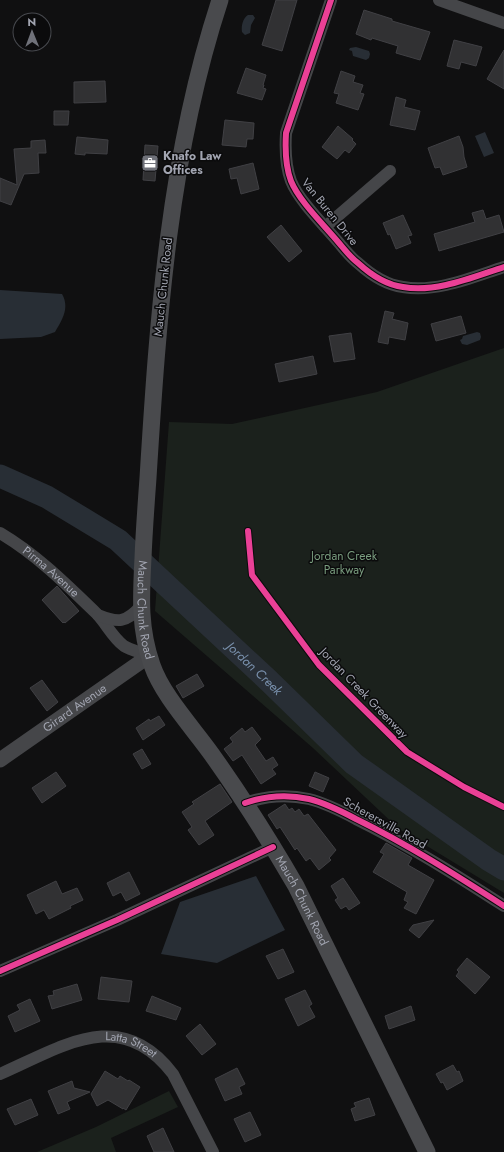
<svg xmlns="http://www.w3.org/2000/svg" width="504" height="1152" viewBox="0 0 504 1152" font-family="Jost,sans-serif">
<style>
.green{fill:#1b211c}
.water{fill:#282e35}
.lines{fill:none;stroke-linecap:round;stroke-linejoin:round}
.river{stroke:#282e35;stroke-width:23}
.building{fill:#313133;stroke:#404044}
.minor{stroke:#454649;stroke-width:12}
.tertiary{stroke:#454649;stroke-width:15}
.secondary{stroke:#494a4d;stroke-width:17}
.cycleway-casing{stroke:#0b0b0c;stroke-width:8}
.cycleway{stroke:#ea4096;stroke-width:6}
.labels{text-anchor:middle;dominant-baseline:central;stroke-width:3;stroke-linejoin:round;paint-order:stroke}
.poi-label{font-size:12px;font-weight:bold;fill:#a2a5b1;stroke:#0b0b0c;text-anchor:start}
.street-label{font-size:12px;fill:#a2a5b1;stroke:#0b0b0c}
.park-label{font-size:12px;fill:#799c7e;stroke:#0b0b0c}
.water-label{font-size:13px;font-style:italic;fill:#7990ac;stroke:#0b0b0c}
</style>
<rect width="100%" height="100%" fill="#101011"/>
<!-- green -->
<path class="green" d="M504,348V893L399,829L313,748L155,611L169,422L232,424L377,392Z
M169,1091L178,1107L111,1138L116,1152H37L96,1127Z"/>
<!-- water -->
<path class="water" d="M248,15H253L255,18L251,25L250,33L245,35L242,32C241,26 243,18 248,15Z
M356,47L369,51L370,54L369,58L366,60L353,56L352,51L349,50L350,48Z
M485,132L494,153L484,157L475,136Z
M0,290L62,294C70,308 62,320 55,332L41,337L0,339Z
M477,332L480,333L481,337L480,340L467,345L462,344L460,340L462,339L463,336Z
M256,876L285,930L217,963L161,954L180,902Z"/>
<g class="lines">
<!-- river -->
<path class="river" id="s1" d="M0,476L47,497L118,540L269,681L354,764L489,860L504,869"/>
</g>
<!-- building -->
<path class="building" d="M276,0H297L282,51L262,45Z
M364,10L392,19V21L430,32L420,60L396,53L398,46L372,38L371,40L356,34Z
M454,40L482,47L476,66L461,62L459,69L447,66Z
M504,50V89L487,79Z
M246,68L266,75L263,85H264L263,88L266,89L262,100L237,93Z
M341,71L355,76L353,82L363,85L360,93L364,94L358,110L336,103L339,94L334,93Z
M105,81L106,102L74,103V82Z
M396,97L406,100L404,107L420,111L415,130L390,125Z
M54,111H69L68,125H54Z
M225,120L254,123L253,139H247L246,147L222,145Z
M338,126L353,139L352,140L356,144L349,153L345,150L337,159L322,147Z
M459,136L463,147L464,157L467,167L443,175L440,167L435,168L428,148Z
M77,137L108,140L107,154L85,153V155L75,154Z
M45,140L46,153H38L39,173L24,174L11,205L0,201V178L17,185L14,149L31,148V141Z
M145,145L158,146L155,181L143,180Z
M253,163L259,189L241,194L237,178L231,179L229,169Z
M483,210L486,219L499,215L504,232L439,251L434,234L475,222L472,213Z
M403,215L412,235L408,236L411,243L396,249L390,234L388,235L383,223Z
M281,225L302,251L289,262L267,237Z
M385,311L394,313L392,319L408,323L405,340L389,337L388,344L378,342Z
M461,316L466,333L436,341L431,324Z
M351,333L355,359L334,362L329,336Z
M313,356L317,374L279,382L275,364Z
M57,586L79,611L65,623L64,622L63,623L42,600Z
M197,674L204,686L183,698L176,686Z
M42,680L58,702L47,711L30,688Z
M159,716L165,725L143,740L136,728L149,719L150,721Z
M252,727L261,739L255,745L266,761L273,757L278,765L272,769L276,774L261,784L242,755L233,761L224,749L233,742L230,738L242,728L245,732Z
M142,749L151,764L142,769L133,754Z
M56,772L66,786L42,803L32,788Z
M315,772L329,778L323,792L309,786Z
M220,784L232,802L205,821L214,835L199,845L188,830L192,827L182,812L194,804L192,802Z
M285,804L289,810L292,808L295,812L299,809L304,816L308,814L336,850L329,858L331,860L319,870L310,858L306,861L297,848L295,850L280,827L277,829L268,815Z
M386,843L412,858L408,865L434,880L416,914L404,908L408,902L404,900L407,892L373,872L384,854L380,852Z
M129,872L140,894L126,901L121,892L113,896L107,883Z
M343,878L360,903L349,910L346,906L341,909L335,900L338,898L331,886Z
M56,881L62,894L77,888L83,900L70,906L71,908L49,919L44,910L36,914L27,895Z
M434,920L419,938L409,930L413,925Z
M283,949L294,972L278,979L266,956Z
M467,958L490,977L475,994L456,976L459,972L457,970Z
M101,977L132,981L129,1002L98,999Z
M77,984L82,1000L52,1009L48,996L54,995L53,991Z
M305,990L312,1004L309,1006L315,1017L298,1026L285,999Z
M152,996L181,1008L176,1020L146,1011Z
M30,999L40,1021L15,1032L8,1016L20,1010L17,1005Z
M411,1006L415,1020L389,1029L385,1016Z
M200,1024L216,1044L202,1055L186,1036Z
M453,1065L457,1072L459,1071L463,1081L447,1090L443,1082L441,1083L436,1074Z
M237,1068L245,1084L239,1087L242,1094L225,1101L215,1079Z
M105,1071L118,1079L120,1076L128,1081L129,1080L140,1087L126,1110L123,1108V1109L108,1100L97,1106L91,1094Z
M72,1081L74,1088L90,1092L67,1102L70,1109L58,1114L48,1091Z
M369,1098L375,1115L355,1121L351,1109L356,1107L354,1103Z
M31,1099L38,1115L15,1125L7,1109Z
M250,1112L261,1135L245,1142L234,1119Z
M163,1128L174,1152H154L147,1136Z"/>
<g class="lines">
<!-- minor -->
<g class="minor">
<path d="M331,0L286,133C285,149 285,165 291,181C299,201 325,226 339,243C345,250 351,258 358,263C370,274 387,285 403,287C436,293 473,277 504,267"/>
<path d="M439,0L504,23"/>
<path d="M325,227L390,171"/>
<path id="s2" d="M0,533C37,555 66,584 96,613C106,623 112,637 124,646C131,650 142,653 149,656"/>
<path d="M98,615C118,623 126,623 141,606"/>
<path d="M245,803C265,796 287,794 309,799C325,803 341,811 356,819C407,844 456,875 504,906"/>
<path d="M0,971L117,920L273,847"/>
<path id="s3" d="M0,1074C62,1047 121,1005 173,1074L213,1152"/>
</g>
<!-- tertiary -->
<path class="tertiary" id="s4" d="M0,760L149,656"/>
<!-- secondary -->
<path class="secondary" id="s5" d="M220,0C169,155 158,317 148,478C146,505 144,532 143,558C141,596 139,628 152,665C163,697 196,731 215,759C244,800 271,843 296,886L427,1152"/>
<!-- cycleway casing -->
<g class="cycleway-casing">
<path id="cycleway" d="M331,0L286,133C285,149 285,165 291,181C299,201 325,226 339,243C345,250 351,258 358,263C370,274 387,285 403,287C436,293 473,277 504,267
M248,531L252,575L319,665L407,752L464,787L504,807
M245,803C265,796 287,794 309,799C325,803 341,811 356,819C407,844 456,875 504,906
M0,971L117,920L273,847"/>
</g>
<!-- cycleway -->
<use href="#cycleway" class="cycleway"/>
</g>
<!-- icons -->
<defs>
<g id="office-square" transform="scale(0.9)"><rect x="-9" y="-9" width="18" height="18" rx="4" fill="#6f7179" stroke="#0b0b0c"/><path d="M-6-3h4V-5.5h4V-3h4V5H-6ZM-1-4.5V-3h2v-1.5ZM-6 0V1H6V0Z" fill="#fff"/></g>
</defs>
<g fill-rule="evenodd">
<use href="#office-square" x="150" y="163"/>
</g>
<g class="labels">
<!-- poi labels -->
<g class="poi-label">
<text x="163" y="156">Knafo Law<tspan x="163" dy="14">Offices</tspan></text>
</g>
<!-- street labels -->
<g class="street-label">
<text transform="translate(330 212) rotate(51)">Van Buren Drive</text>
<text transform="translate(163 287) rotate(-84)">Mauch Chunk Road</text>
<text stroke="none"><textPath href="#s2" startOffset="64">Pirma Avenue</textPath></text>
<text stroke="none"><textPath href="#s5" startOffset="617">Mauch Chunk Road</textPath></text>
<text transform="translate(364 693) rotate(46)">Jordan Creek Greenway</text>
<text stroke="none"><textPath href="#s4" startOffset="91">Girard Avenue</textPath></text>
<text transform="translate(385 823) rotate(29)">Scherersville Road</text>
<text stroke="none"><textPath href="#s5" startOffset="953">Mauch Chunk Road</textPath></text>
<text stroke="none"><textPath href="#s3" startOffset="140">Latta Street</textPath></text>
</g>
<!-- park labels -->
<g class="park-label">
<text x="344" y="556">Jordan Creek<tspan x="344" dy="14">Parkway</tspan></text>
</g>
<!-- water labels -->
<g class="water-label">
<text stroke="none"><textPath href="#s1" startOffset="322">Jordan Creek</textPath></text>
</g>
</g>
<!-- north arrow -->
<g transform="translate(32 32) rotate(359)"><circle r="19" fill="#0b0b0c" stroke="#47494e"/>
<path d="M0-3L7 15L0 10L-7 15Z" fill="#6f7179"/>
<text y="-6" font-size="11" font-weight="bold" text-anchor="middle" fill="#a2a5b1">N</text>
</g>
</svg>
